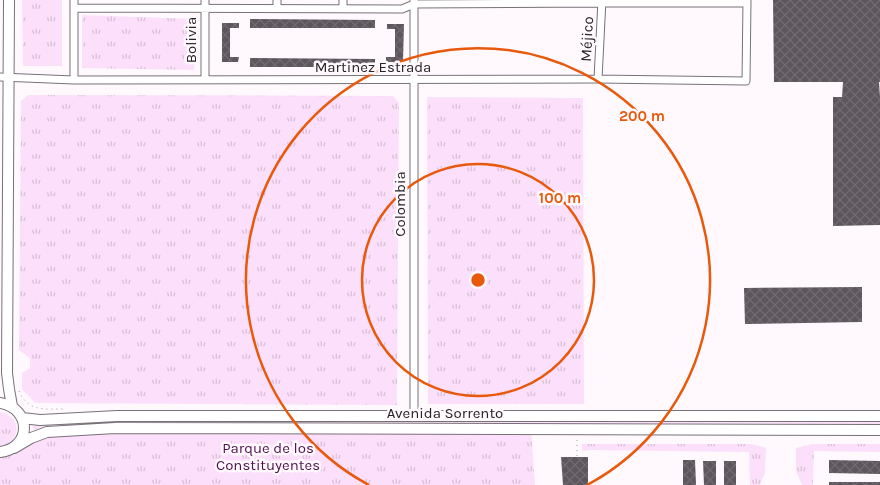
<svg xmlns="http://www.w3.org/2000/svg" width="880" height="485" viewBox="0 0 880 485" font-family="Karla,sans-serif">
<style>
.grass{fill:url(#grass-tufts)}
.building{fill:url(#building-cross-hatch)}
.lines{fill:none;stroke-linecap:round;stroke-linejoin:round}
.street-casing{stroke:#797178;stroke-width:9}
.secondary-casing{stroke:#797178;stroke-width:12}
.path{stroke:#a29ea2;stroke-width:1;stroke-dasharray:1 4;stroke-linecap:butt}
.street{stroke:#fff;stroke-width:7}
.secondary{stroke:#fff;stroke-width:10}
.ring{fill:none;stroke:#e8590c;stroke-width:2.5}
.labels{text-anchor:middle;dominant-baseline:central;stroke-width:5;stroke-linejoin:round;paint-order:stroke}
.street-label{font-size:15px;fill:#262326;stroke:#fff9fe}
.park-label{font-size:15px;fill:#4e114d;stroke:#fff9fe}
.centre{fill:#e8590c;stroke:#fff9fe;stroke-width:2.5}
.ring-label{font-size:15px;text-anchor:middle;font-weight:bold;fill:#e8590c;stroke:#fff9fe;stroke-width:5;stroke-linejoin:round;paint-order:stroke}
</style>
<defs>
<pattern id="grass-tufts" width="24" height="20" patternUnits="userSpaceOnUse" patternTransform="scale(1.25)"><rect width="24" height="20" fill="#fcdffa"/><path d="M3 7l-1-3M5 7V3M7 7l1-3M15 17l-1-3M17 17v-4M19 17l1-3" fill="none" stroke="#d8bfd6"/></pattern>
<pattern id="building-cross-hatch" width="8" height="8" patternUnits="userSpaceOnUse" patternTransform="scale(1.25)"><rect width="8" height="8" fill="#5d565d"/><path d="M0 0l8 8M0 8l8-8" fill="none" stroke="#706b70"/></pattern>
</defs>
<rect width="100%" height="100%" fill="#fff9fe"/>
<!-- grass -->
<path class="grass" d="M22,0H62V66H23Z
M82,15L195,19L194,70L82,68Z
M28,95L393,96L399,103L397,405L35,403L22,389V373L30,368V358L19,350L21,101Z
M427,97L583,98L584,404H428Z
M0,412C22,415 22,443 0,446Z
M102,420L880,421V424L102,423L47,426L34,430L33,424Z
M531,429L535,485H0V452L47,432Z
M582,444H752L766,448L765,472L760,485H750L749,452L592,450L582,451Z
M812,444H880V452L814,451L813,485H802L796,471V448Z"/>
<!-- building -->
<path class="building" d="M773,0H880V82H879L880,97V225L833,226V97H842L843,82H774Z
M250,19L375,20V28H250Z
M222,23H239V28H230V57H239L238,62H222Z
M387,24H404L403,62H386V57H395V29H387Z
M250,58L375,59V67H250Z
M862,287V322L745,324L744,288Z
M561,457H588V485H563Z
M683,460H695L696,485H683Z
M829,460L880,461V474L829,473Z
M703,461H716V485H704Z
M724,461H736V485H724Z
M829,482H880V485H829Z"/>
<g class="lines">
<!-- street casing -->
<g class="street-casing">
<path id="street" d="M74,0V80
M343,0V9
M414,0V409
M74,8L402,9L414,4L602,3H747
M277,8V0
M0,77L74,80L598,79L746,81L747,0
M598,79L602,0
M205,80V0"/>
</g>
<!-- secondary casing -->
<g class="secondary-casing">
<path id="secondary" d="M9,0L7,373L9,389L12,406
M0,403C32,408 32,448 0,452
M22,418L40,420L60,419L117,416H880
M14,448L31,438L47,432L115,428L880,430"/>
</g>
<!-- path -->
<path class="path" d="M19,391C28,412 45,409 64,409
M577,456V439"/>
<!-- street -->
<use href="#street" class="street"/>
<!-- secondary -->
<use href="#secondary" class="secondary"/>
</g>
<!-- distance rings -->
<g class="ring">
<circle cx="478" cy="280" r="116"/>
<path d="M369 485A232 232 0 1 1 587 485"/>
</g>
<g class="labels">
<!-- street labels -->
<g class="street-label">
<text transform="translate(587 39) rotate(-87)">Méjico</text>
<text transform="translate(191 40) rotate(-90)">Bolivia</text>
<text x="373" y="67">Martinez Estrada</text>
<text transform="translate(400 204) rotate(-90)">Colombia</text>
<text x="445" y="413">Avenida Sorrento</text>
</g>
<!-- park labels -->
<g class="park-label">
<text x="268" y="448">Parque de los<tspan x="268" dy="17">Constituyentes</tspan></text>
</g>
</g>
<circle cx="478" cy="280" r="8" class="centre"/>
<g class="ring-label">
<text x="642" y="121">200 m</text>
<text x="560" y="203">100 m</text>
</g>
</svg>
